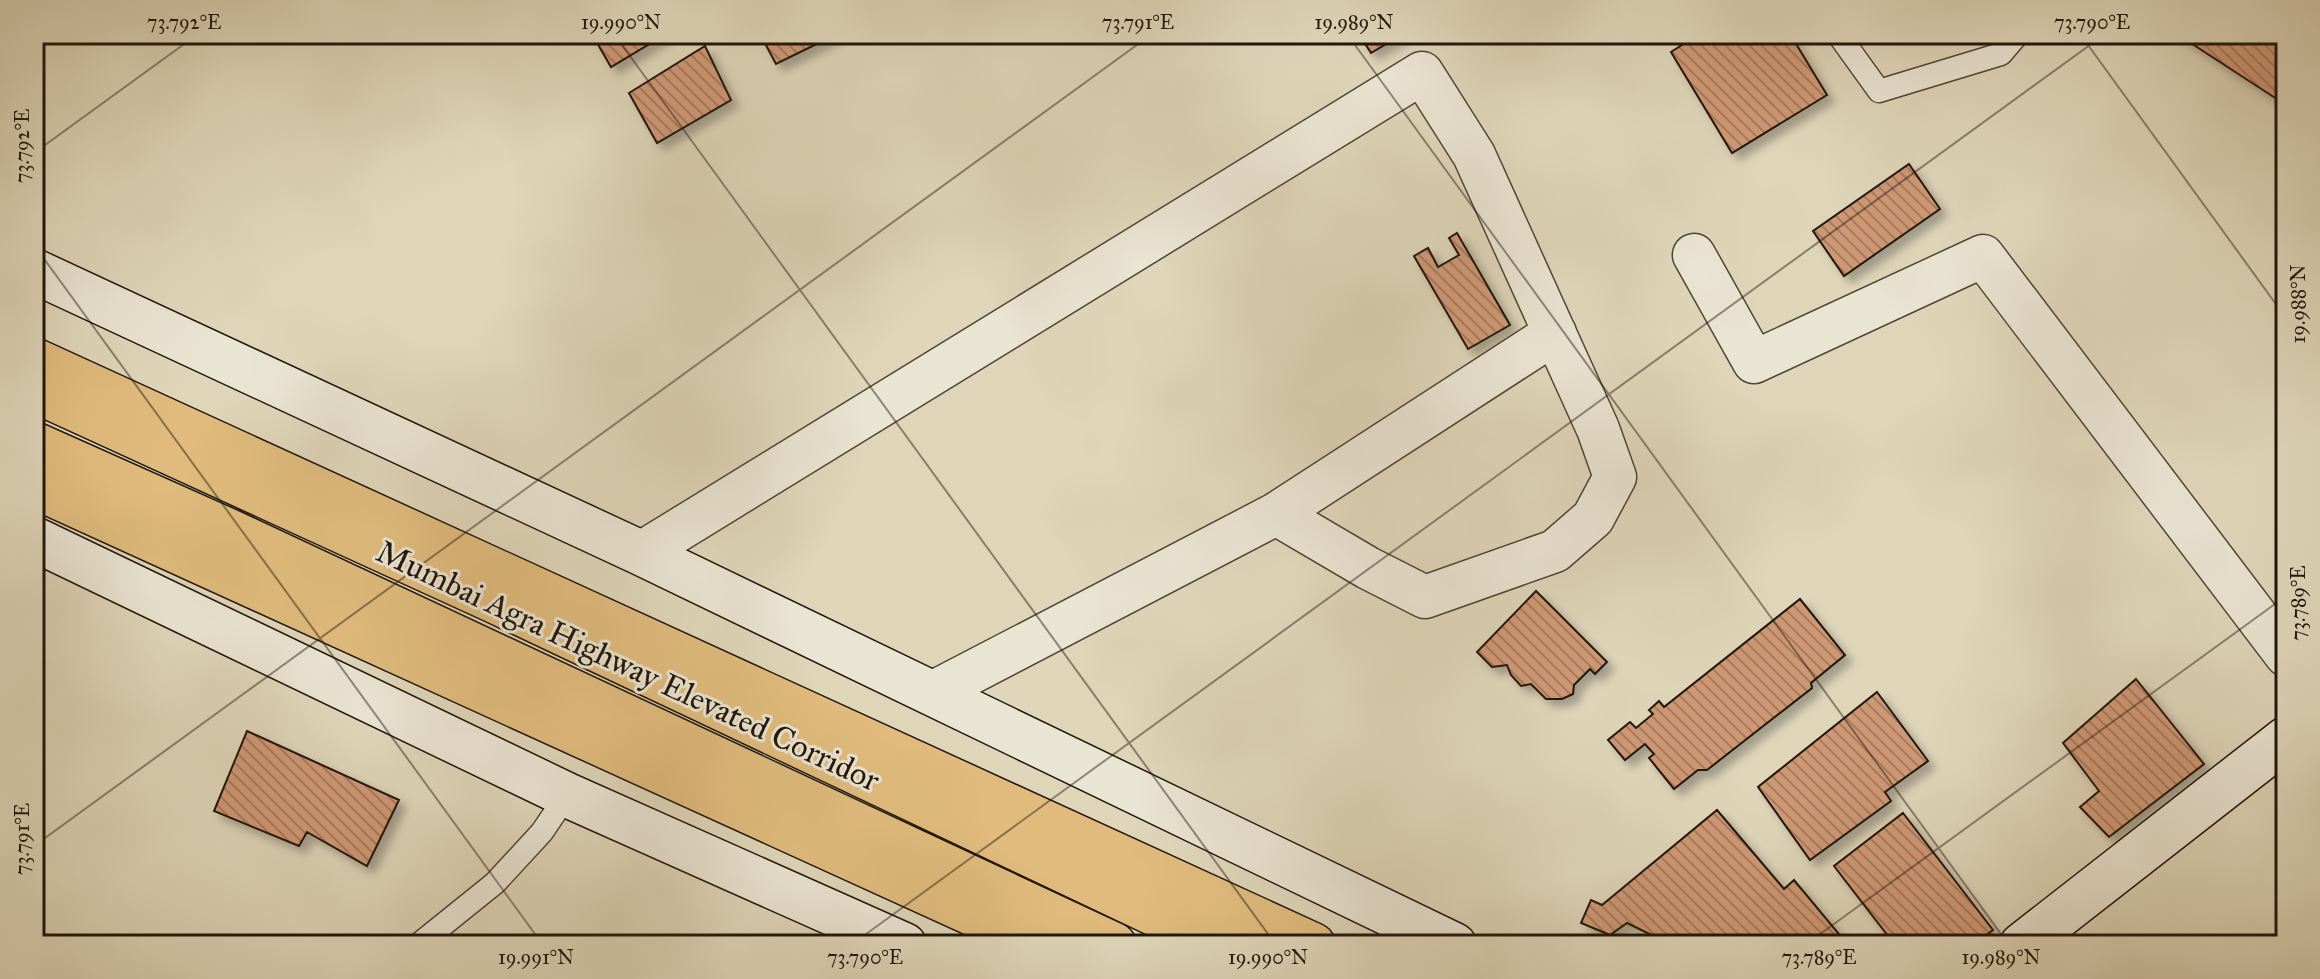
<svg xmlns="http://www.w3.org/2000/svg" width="2320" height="979" viewBox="0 0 2320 979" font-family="'IM FELL Great Primer',serif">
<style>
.building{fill:url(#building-back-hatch);stroke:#20150a;stroke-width:2;filter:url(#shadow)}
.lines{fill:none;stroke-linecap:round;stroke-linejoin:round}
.lane-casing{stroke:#504536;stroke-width:25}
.street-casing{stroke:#504536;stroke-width:45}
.secondary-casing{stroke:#20150a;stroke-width:47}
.primary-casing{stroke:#20150a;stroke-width:47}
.highway-casing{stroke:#20150a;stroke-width:47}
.lane{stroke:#eae4d2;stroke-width:22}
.street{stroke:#eae4d2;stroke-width:42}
.secondary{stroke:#eae4d2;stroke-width:44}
.primary{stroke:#e0bb7d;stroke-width:44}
.highway{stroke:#e0bb7d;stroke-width:44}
.ticks{fill:none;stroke:#20150a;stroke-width:2;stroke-opacity:0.45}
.labels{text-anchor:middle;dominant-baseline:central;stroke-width:6;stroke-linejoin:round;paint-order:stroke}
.street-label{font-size:32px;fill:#20150a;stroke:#eae4d2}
.neatline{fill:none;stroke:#20150a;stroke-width:3}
.ticks-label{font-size:20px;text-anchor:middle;fill:#20150a}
</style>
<defs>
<pattern id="building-back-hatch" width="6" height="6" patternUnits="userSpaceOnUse" patternTransform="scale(2)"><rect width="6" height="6" fill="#cf9875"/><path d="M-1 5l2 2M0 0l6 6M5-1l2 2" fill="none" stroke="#a87b5e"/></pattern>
<filter id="shadow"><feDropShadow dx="7" dy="7" stdDeviation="4" flood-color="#0004"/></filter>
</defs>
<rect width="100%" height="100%" fill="#dfd6ba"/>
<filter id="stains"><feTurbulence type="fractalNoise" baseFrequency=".0025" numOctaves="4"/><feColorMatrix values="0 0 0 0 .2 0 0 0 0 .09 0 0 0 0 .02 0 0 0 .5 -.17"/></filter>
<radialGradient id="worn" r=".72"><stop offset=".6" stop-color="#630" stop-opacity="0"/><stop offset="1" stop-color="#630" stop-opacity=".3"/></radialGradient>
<!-- building -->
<path class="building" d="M592,34H666L611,67Z
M760,34H837L776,64Z
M1359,34H1403L1371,53Z
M1684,34H1790L1827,95L1732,153L1671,52L1688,41Z
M2177,34H2286V105Z
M705,46L731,100L657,143L629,93Z
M1909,164L1940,209L1844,276L1813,231Z
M1457,233L1510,325L1468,349L1414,256L1428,248L1438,267L1459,255L1449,238Z
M1536,591L1607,662L1595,674L1590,669L1574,685L1573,694L1562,699H1546L1531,684L1521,686L1511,675L1507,665L1492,667L1477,652Z
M1800,599L1845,655L1811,683L1812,688L1707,770H1698L1674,789L1649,758L1654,754L1645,744L1625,760L1608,740L1630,722L1636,728L1653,714L1649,710L1659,701L1664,707Z
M2136,679L2204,764L2109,837L2080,807L2099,791L2063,743Z
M1877,692L1928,761L1885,792L1891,801L1810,860L1758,787Z
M247,731L399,800L367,866L307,832L299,846L214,811Z
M1717,810L1784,889L1794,880L1848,945H1672L1627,923L1610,935L1581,923L1591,900L1602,905Z
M1903,813L1993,930L1973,945H1895L1834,866Z"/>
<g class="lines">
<!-- lane casing -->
<g class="lane-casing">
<path id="lane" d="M1838,34L1879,91L2001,54L2018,34
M418,945L495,883L542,832L567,795"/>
</g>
<!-- street casing -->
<g class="street-casing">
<path id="street" d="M1694,255L1754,362L1983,256L2286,655
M641,553L1422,73L1474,155L1598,429L1615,477L1593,518L1555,551L1425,597L1368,568L1276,514
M934,692L1276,514L1555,333"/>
</g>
<!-- secondary casing -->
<g class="secondary-casing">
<path id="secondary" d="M34,271L641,553L1454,945
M34,539L567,795L904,945
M2022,945L2286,739"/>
</g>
<!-- primary casing -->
<g class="primary-casing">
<path id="primary" d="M34,360L1313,945
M34,486L1042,945"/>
</g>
<!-- highway casing -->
<g class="highway-casing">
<path id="highway" d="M34,390L497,602L1221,945
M34,444L231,532L1114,945"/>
</g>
<!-- lane -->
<use href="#lane" class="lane"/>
<!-- street -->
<use href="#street" class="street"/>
<!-- secondary -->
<use href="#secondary" class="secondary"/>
<!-- primary -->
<use href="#primary" class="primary"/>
<!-- highway -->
<use href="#highway" class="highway"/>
</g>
<!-- ticks -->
<path class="ticks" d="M614,34L1276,945M1347,34L2009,945M2080,34L2286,318M34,153L198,34M34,245L543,945M34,846L1152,34M851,945L2105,34M1805,945L2286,596"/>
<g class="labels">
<!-- street labels -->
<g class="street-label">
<text transform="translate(628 666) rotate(25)">Mumbai Agra Highway Elevated Corridor</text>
</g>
</g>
<!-- margin -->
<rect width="2320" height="979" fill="none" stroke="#dfd6ba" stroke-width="88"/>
<rect x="44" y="44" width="2232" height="891" class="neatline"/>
<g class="ticks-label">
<text x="184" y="29">73.792°E</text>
<text x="621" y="29">19.990°N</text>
<text x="1138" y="29">73.791°E</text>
<text x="1354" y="29">19.989°N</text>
<text x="2092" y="29">73.790°E</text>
<text transform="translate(22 146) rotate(-90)" y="7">73.792°E</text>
<text transform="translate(2298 304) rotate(-90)" y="7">19.988°N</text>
<text transform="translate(2298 603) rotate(-90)" y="7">73.789°E</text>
<text transform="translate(22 839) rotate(-90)" y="7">73.791°E</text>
<text x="536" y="964">19.991°N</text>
<text x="865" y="964">73.790°E</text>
<text x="1268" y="964">19.990°N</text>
<text x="1819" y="964">73.789°E</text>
<text x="2001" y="964">19.989°N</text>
</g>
<rect width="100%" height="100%" filter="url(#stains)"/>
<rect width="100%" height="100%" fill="url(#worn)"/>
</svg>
